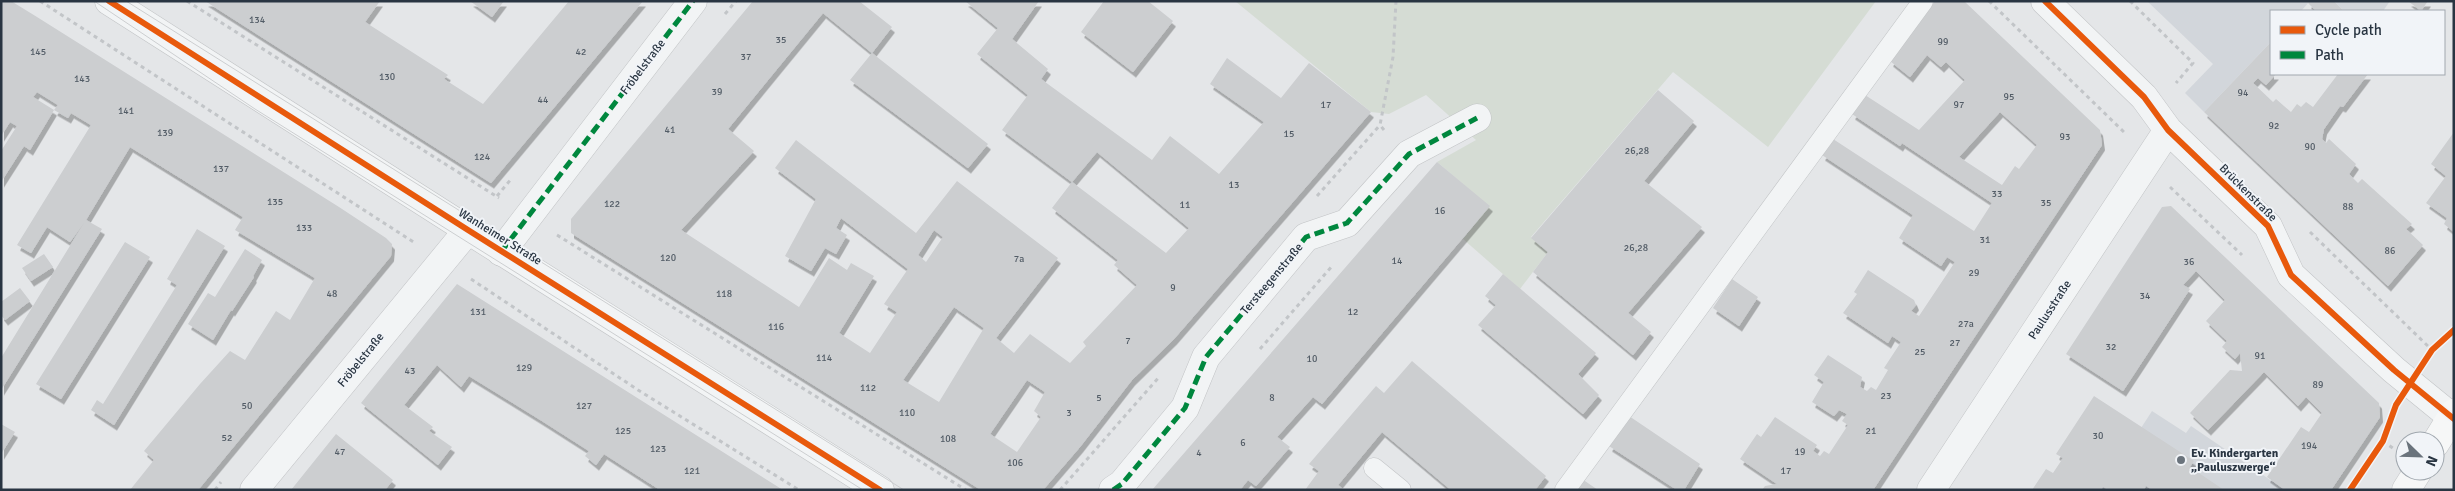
<svg xmlns="http://www.w3.org/2000/svg" width="2455" height="491" viewBox="0 0 2455 491" font-family="Signika,sans-serif">
<style>
.built{fill:#d2d6db}
.green{fill:#d5dcd4}
.building{fill:#ccced0;fill-rule:evenodd;filter:url(#shadow)}
.lines{fill:none;stroke-linecap:round;stroke-linejoin:round}
.service-casing{stroke:#c2c4c6;stroke-width:21}
.minor-casing{stroke:#c2c4c6;stroke-width:29}
.tertiary-casing{stroke:#c2c4c6;stroke-width:29}
.secondary-casing{stroke:#c2c4c6;stroke-width:29}
.path{stroke:#c2c5c8;stroke-width:3;stroke-dasharray:4 4;stroke-linecap:butt}
.service{stroke:#f2f4f5;stroke-width:20}
.minor{stroke:#f2f4f5;stroke-width:28}
.tertiary{stroke:#f2f4f5;stroke-width:28}
.secondary{stroke:#f6f7f7;stroke-width:28}
.tram{stroke:#ccced0;stroke-width:1}
.quiet{stroke:#00873e;stroke-width:5;stroke-dasharray:10 5;stroke-linecap:butt}
.cycleway-casing{stroke:#f1f4f8;stroke-width:9}
.cycleway{stroke:#e8590c;stroke-width:6}
.poi-dot{fill:#6a737c;stroke:#f1f4f8;stroke-width:2}
.labels{text-anchor:middle;dominant-baseline:central;stroke-width:4;stroke-linejoin:round;paint-order:stroke}
.number-label{font-size:10px;fill:#525c66}
.street-label{font-size:12px;fill:#293542;stroke:#f1f4f8}
.poi-label{font-size:12px;font-weight:bold;fill:#293542;stroke:#f1f4f8;text-anchor:start}
</style>
<defs>
<filter id="shadow"><feDropShadow dx="3" dy="5.5" stdDeviation="0" flood-color="#0004"/></filter>
</defs>
<rect width="100%" height="100%" fill="#e4e6e8"/>
<!-- built -->
<path class="built" d="M2147,1H2310L2301,11H2271V42L2204,112L2185,93L2213,64Z
M2334,1H2390L2383,11H2344Z
M2152,411L2186,433L2191,426L2285,490H2101Z"/>
<!-- green -->
<path class="green" d="M1235,1H1876L1768,147L1673,72L1531,237L1548,252L1520,289L1463,239L1489,206L1437,162L1476,140L1426,95L1389,114L1371,112Z"/>
<!-- building -->
<path class="building" d="M1,1H11L37,17L339,207L386,238L392,244L391,256L198,490H130L154,460L144,451L200,384L230,351L245,360L276,311L290,320L315,278L235,230L243,217L130,147L86,220L102,229L1,390V358L84,223L70,242L47,227L31,253L17,245L91,125L71,113L68,118L54,110L58,105L37,92L33,97L54,110L30,150L24,146L1,182V151L17,126L10,122L1,136Z
M205,1H380L365,22L448,75L444,79L483,104L569,1H643L491,183Z
M470,1H504L492,17Z
M753,1H859L892,27L872,53L823,13L728,129L754,151L681,230L799,307L829,258L847,270L851,263L874,276L839,333L870,353L897,312L884,304L908,269L841,218L836,228L847,235L836,254L825,248L811,271L785,256L816,199L775,168L796,140L916,233L957,181L1058,258L996,338L1014,353L1030,334L1070,363L1086,346L1083,342L1137,285L1114,265L1118,260L1052,208L1072,182L1002,130L1028,95L977,54L998,28L965,1H1039L1012,39L1048,69L1041,79L1152,160L1170,136L1219,174L1264,122L1210,84L1227,58L1281,98L1309,63L1371,112L1174,339L1132,380L1080,447L1043,490H981L571,233V219ZM1097,152L1189,228L1166,253L1072,182ZM934,230L943,237L926,262L918,255ZM954,307L984,328L939,402L903,380ZM1027,380L1045,392L1034,411L1041,417L1017,452L990,434Z
M1104,1H1148L1173,21L1133,72L1081,32Z
M1935,1H1964L2100,130L2102,145L1873,490H1762L1765,486L1777,484L1740,459L1757,434L1761,437L1775,417L1817,445L1813,451L1820,456L1824,451L1829,454L1848,425L1842,421L1847,414L1839,410L1834,416L1812,402L1824,382L1814,375L1828,355L1862,377L1860,387L1867,391L1871,387L1876,390L1888,370L1884,368L1901,342L1892,336L1888,343L1843,313L1857,294L1854,292L1868,270L1914,300L1916,305L1911,311L1919,316L1955,262L1947,257L1941,266L1899,238L1913,215L1822,155L1833,139L1974,231L1992,203L1902,143L1900,146L1852,114L1865,95L1919,130L1965,80L1946,62L1941,67L1927,55L1910,77L1890,61ZM2000,112L2037,145L2019,169L2015,166L2002,185L1959,157Z
M2310,1H2334L2344,11H2316L2308,3Z
M2408,1H2428L2421,11Z
M2271,42V74H2276L2266,85L2258,78L2253,83L2273,102L2276,99L2291,112L2297,104L2301,107L2306,102L2313,107L2338,74H2368L2343,107L2340,106L2324,129L2322,139L2326,143L2329,139L2356,164L2349,174L2358,183L2362,179L2412,224L2406,229L2423,245L2388,286L2204,112Z
M872,53L988,144L968,168L850,80Z
M1658,90L1694,121L1644,181L1702,227L1628,313L1651,332L1633,355L1533,272L1548,252L1531,238Z
M2454,132V232L2444,224L2447,218L2426,203L2446,176L2431,164Z
M1437,162L1490,206L1322,404L1313,397L1277,437L1290,447L1256,486L1248,480L1240,490H1152Z
M2171,206L2379,403L2380,417L2331,490H2285L2267,477L2301,427L2309,432L2322,413L2306,397L2298,406L2264,372L2208,430L2190,413L2230,370L2242,371L2240,353L2235,359L2222,347L2227,341L2206,321L2225,300L2196,271L2183,285L2190,289L2123,391L2066,354L2162,207Z
M197,229L225,246L114,425L91,410L97,400L103,404L177,285L167,279Z
M125,242L150,257L61,399L36,384Z
M245,249L262,260L253,276L254,277L232,311L231,310L213,340L188,324L208,293L215,297Z
M44,254L53,267L31,281L22,268Z
M1503,274L1596,353L1578,374L1599,395L1583,414L1478,325L1496,305L1485,296Z
M1732,279L1758,297L1739,326L1713,308Z
M457,284L658,411L783,490H660L604,454L596,465L585,456L589,451L542,421L469,376L461,387L437,365L404,405L433,427L429,431L452,447L438,465L361,403Z
M20,288L30,301L5,320L1,315V302Z
M1412,361L1546,476L1535,490H1451L1382,432L1338,485L1344,490H1305L1319,471L1309,464L1376,386L1384,393Z
M2094,396L2194,461L2190,467L2224,490H2152L2146,486L2144,490H2108L2103,487L2101,490H2032L2046,469L2053,473L2063,458L2056,454Z
M1629,416L1700,464L1684,490H1677L1609,446Z
M1,424L15,432L1,454Z
M336,434L393,480L385,490H291Z
M1582,479L1598,490H1574Z"/>
<g class="lines">
<!-- service casing -->
<g class="service-casing">
<path id="service" d="M1374,468L1401,490
M1565,490L1923,1"/>
</g>
<!-- minor casing -->
<g class="minor-casing">
<path id="minor" d="M2045,1L2144,97L2168,130L2268,226L2291,275L2394,370L2454,419
M501,252L693,1
M254,490L468,230
M1113,490L1122,484L1185,408L1206,357L1306,237L1347,223L1409,154L1477,118
M1931,490L2168,130"/>
</g>
<!-- tertiary casing -->
<g class="tertiary-casing">
<path id="tertiary" d="M109,1L468,230L880,490"/>
</g>
<!-- secondary casing -->
<g class="secondary-casing">
<path id="secondary" d="M2435,444L2454,413
M2406,490L2418,471"/>
</g>
<!-- path -->
<path class="path" d="M40,1L415,243
M187,1L499,198
M1989,1L2126,134
M2130,1L2193,63L2176,83
M725,14L736,1
M1384,130L1380,125L1393,57L1396,1
M2170,187L2242,255
M497,196L512,178
M1317,196L1380,125
M2310,232L2432,350
M557,235L966,490
M471,279L638,390L799,490
M1260,349L1333,265
M2383,441L2394,449
M215,490L221,482
M1060,490L1160,376"/>
<!-- service -->
<use href="#service" class="service"/>
<!-- minor -->
<use href="#minor" class="minor"/>
<!-- tertiary -->
<use href="#tertiary" class="tertiary"/>
<!-- secondary -->
<use href="#secondary" class="secondary"/>
<!-- tram -->
<path class="tram" d="M94,1L255,109L863,490
M126,1L904,490"/>
<!-- quiet -->
<path class="quiet" d="M501,252L693,1
M1113,490L1122,484L1185,408L1206,357L1306,237L1347,223L1409,154L1477,118"/>
<!-- cycleway casing -->
<g class="cycleway-casing">
<path id="cycleway" d="M109,1L468,230L880,490
M2045,1L2144,97L2168,130L2268,226L2291,275L2394,370L2454,419
M2350,490L2383,441L2396,405L2432,350L2454,330"/>
</g>
<!-- cycleway -->
<use href="#cycleway" class="cycleway"/>
</g>
<!-- markers -->
<circle class="poi-dot" cx="2181" cy="460" r="5"/>
<g class="labels">
<!-- number labels -->
<g class="number-label">
<text x="257" y="20">134</text>
<text x="781" y="40">35</text>
<text x="1943" y="42">99</text>
<text x="38" y="52">145</text>
<text x="581" y="52">42</text>
<text x="746" y="57">37</text>
<text x="387" y="77">130</text>
<text x="82" y="79">143</text>
<text x="717" y="92">39</text>
<text x="2243" y="93">94</text>
<text x="2009" y="97">95</text>
<text x="543" y="100">44</text>
<text x="1326" y="105">17</text>
<text x="1959" y="105">97</text>
<text x="126" y="111">141</text>
<text x="2274" y="126">92</text>
<text x="670" y="130">41</text>
<text x="165" y="133">139</text>
<text x="1289" y="134">15</text>
<text x="2065" y="137">93</text>
<text x="2310" y="147">90</text>
<text x="1637" y="151">26,28</text>
<text x="482" y="157">124</text>
<text x="221" y="169">137</text>
<text x="1234" y="185">13</text>
<text x="1997" y="194">33</text>
<text x="275" y="202">135</text>
<text x="2046" y="203">35</text>
<text x="612" y="204">122</text>
<text x="1185" y="205">11</text>
<text x="2348" y="207">88</text>
<text x="1440" y="211">16</text>
<text x="304" y="228">133</text>
<text x="1985" y="240">31</text>
<text x="1636" y="248">26,28</text>
<text x="2390" y="251">86</text>
<text x="668" y="258">120</text>
<text x="1019" y="259">7a</text>
<text x="1397" y="261">14</text>
<text x="2189" y="262">36</text>
<text x="1974" y="273">29</text>
<text x="1173" y="288">9</text>
<text x="332" y="294">48</text>
<text x="724" y="294">118</text>
<text x="2145" y="296">34</text>
<text x="478" y="312">131</text>
<text x="1353" y="312">12</text>
<text x="1966" y="324">27a</text>
<text x="776" y="327">116</text>
<text x="1128" y="341">7</text>
<text x="1955" y="343">27</text>
<text x="2111" y="347">32</text>
<text x="1920" y="352">25</text>
<text x="2260" y="356">91</text>
<text x="824" y="358">114</text>
<text x="1312" y="359">10</text>
<text x="524" y="368">129</text>
<text x="410" y="371">43</text>
<text x="2318" y="385">89</text>
<text x="868" y="388">112</text>
<text x="1886" y="396">23</text>
<text x="1099" y="398">5</text>
<text x="1272" y="398">8</text>
<text x="247" y="406">50</text>
<text x="584" y="406">127</text>
<text x="907" y="413">110</text>
<text x="1069" y="413">3</text>
<text x="623" y="431">125</text>
<text x="1871" y="431">21</text>
<text x="2098" y="436">30</text>
<text x="227" y="438">52</text>
<text x="948" y="439">108</text>
<text x="1243" y="443">6</text>
<text x="2309" y="446">194</text>
<text x="658" y="449">123</text>
<text x="340" y="452">47</text>
<text x="1800" y="452">19</text>
<text x="1199" y="453">4</text>
<text x="1015" y="463">106</text>
<text x="692" y="471">121</text>
<text x="1786" y="471">17</text>
</g>
<!-- street labels -->
<g class="street-label">
<text transform="translate(643 67) rotate(-53)">Fröbelstraße</text>
<text transform="translate(2248 193) rotate(45)">Brückenstraße</text>
<text transform="translate(500 237) rotate(32)">Wanheimer Straße</text>
<text transform="translate(1272 279) rotate(-50)">Tersteegenstraße</text>
<text transform="translate(2050 310) rotate(-57)">Paulusstraße</text>
<text transform="translate(361 360) rotate(-51)">Fröbelstraße</text>
</g>
<!-- poi labels -->
<g class="poi-label">
<text x="2191" y="453">Ev. Kindergarten<tspan x="2191" dy="14">„Pauluszwerge“</tspan></text>
</g>
</g>
<!-- border -->
<rect width="2455" height="491" fill="none" stroke="#293542" stroke-width="5"/>
<!-- legend -->
<rect x="2270" y="10" width="175" height="65" fill="#f1f4f8" stroke="#a1a8af"/>
<rect x="2280" y="26" width="25" height="8" fill="#e8590c" stroke="#a1a8af"/>
<text x="2315" y="35" font-size="15" fill="#293542">Cycle path</text>
<rect x="2280" y="51" width="25" height="8" fill="#00873e" stroke="#a1a8af"/>
<text x="2315" y="60" font-size="15" fill="#293542">Path</text>
<!-- north arrow -->
<g transform="translate(2420 456) rotate(113)"><circle r="24" fill="#f1f4f8" stroke="#a1a8af"/>
<path d="M0-4L9 19L0 12L-9 19Z" fill="#6a737c"/>
<text y="-8" font-size="14" font-weight="bold" text-anchor="middle" fill="#293542">N</text>
</g>
</svg>
